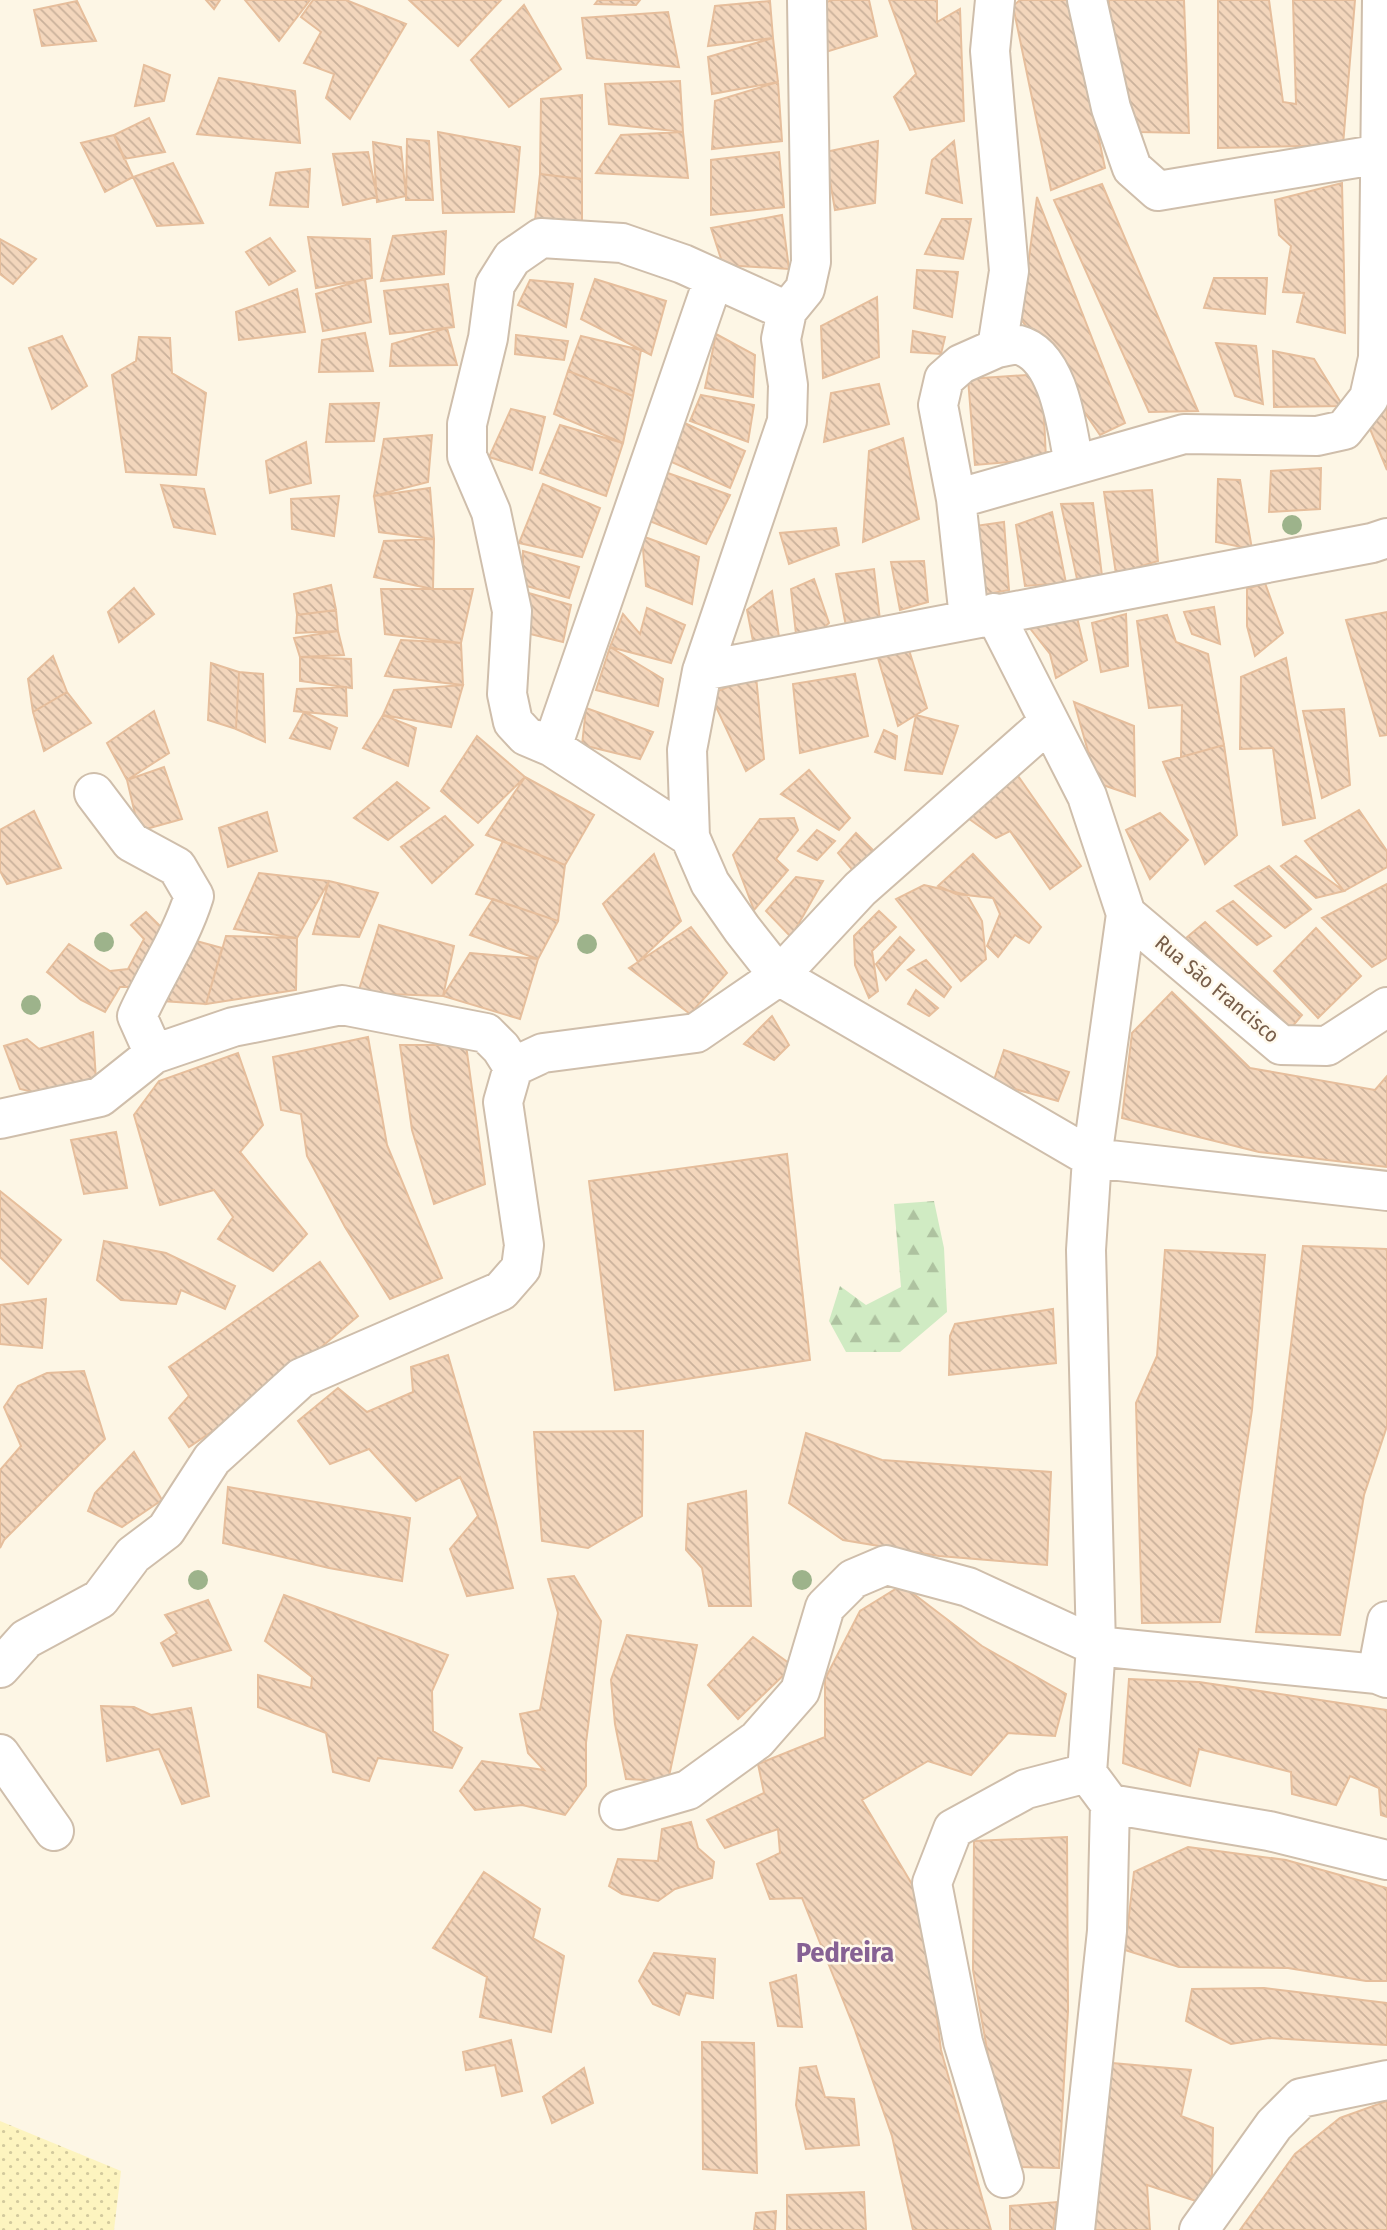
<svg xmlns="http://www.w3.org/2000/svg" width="1387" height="2230" viewBox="0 0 1387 2230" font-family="'Fira Sans Condensed',sans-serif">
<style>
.forest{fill:url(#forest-firs)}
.sand{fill:url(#sand-dots)}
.building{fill:url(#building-back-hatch);stroke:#e6be9c;stroke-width:2}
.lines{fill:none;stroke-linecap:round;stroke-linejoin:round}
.street-casing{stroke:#cfbeab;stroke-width:42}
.street{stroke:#fff;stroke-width:38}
.tree{fill:#9db38b}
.labels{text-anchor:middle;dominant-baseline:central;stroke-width:5;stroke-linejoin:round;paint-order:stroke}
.street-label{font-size:21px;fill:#775d49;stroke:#fff9ec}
.district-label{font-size:28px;font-weight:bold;fill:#866194;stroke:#fff9ec}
</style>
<defs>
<pattern id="forest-firs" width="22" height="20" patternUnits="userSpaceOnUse" patternTransform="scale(1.75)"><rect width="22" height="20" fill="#d0ebc3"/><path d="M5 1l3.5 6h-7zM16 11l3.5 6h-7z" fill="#aec2a0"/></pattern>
<pattern id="sand-dots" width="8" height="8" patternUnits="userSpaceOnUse" patternTransform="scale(1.75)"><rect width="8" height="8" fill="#fdf4bf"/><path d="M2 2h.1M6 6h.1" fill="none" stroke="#d2c99d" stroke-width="1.8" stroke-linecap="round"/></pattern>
<pattern id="building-back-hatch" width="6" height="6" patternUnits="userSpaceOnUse" patternTransform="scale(1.75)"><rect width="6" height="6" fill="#f3d6bc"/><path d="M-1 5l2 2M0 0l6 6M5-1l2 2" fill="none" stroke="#cab19b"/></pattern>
</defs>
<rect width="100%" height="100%" fill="#fdf6e5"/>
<!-- forest -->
<path class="forest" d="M934,1201L944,1248L947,1312L900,1352H846L829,1321L840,1286L866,1305L901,1287L894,1204Z"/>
<!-- sand -->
<path class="sand" d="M0,2121L121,2171L114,2230H0Z"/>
<!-- building -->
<path class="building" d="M206,0H220L214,9Z
M245,0H310L279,41Z
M313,0H346L406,24L350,119L326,98L334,74L304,63L321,32L301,17Z
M409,0H501L458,46Z
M598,0H640L636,5L595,4Z
M832,0H869L877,36L826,52L824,3Z
M889,0H937V22L960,9L964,121L910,130L894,97L916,74Z
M1020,0H1070L1105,168L1051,190L1013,6Z
M1109,0H1184L1189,133L1139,132L1111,74Z
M1218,0H1269L1283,102L1296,104L1293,0H1355L1343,145L1218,148Z
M77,1L96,41L42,46L34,10Z
M770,1L773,38L708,46L715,6Z
M524,5L561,69L509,107L471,60Z
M668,12L679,67L587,58L582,18Z
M773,38L778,82L712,94L708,57Z
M144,65L170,75L164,101L135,106Z
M219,78L295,91L300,143L197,134Z
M680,81L683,132L609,124L605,84Z
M778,82L782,141L712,149L715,101Z
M582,95V179L540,174L541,99Z
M149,118L165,152L124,159L114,135Z
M438,132L520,147L514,212L443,213Z
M683,132L688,178L596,173L621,135Z
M114,135L133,177L105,192L81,143Z
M407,139L429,141L433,200H406Z
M878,141L875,203L835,210L825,152Z
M954,141L962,203L926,193L932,160Z
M373,142L401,147L406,196L377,202Z
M368,152L377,197L343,205L333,154Z
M779,152L784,207L711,215V160Z
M173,163L203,223L157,226L133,177Z
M310,169L308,207L270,205L276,173Z
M540,174L582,179V225L535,220Z
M1342,183L1344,272L1345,333L1297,322L1304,293L1283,292L1291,246L1279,235L1275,200Z
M1102,184L1198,411L1149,412L1054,200Z
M1037,197L1125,423L1100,435L1021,319Z
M782,215L789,269L723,265L711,228Z
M942,219H971L963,259L925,254Z
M446,231L444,274L381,281L393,236Z
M308,237L370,239L372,278L316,288Z
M270,238L295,271L269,285L246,252Z
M0,239L36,259L13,284L0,274Z
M917,270L958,272L952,317L914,308Z
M1214,278H1267L1265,314L1204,308Z
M365,279L371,322L323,331L316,294Z
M595,279L666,301L651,355L581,319Z
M530,280L573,284L566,327L518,305Z
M448,284L454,327L390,334L384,291Z
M297,289L305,332L239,340L236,312Z
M877,297L879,357L823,378L821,326Z
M447,328L457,365L390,366L392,344Z
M913,331L945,337L941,354L911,352Z
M365,333L373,371L319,372L322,340Z
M716,334L755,355L753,397L705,388Z
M516,335L568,341L564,360L515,354Z
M62,336L87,386L52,409L29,348Z
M581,336L641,350L633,396L568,371Z
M139,337L170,338L172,373L206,393L196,475L126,472L112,375L136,361Z
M1216,343L1256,346L1263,404L1235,396Z
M1273,351L1314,359L1343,406L1274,407Z
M568,371L633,396L623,443L554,414Z
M1042,374L1046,459L975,465L968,379Z
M879,384L889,424L824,442L831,393Z
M701,395L754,405L748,442L690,421Z
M1387,395V470L1368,424Z
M379,403L374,441L326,442L330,404Z
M511,409L545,417L532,470L489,457Z
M676,419L745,451L730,488L667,460Z
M560,425L623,443L606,496L540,473Z
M432,435L428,482L374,496L384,439Z
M903,438L919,519L863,542L869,451Z
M306,442L311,483L270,493L266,461Z
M1321,468L1320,509L1269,512L1271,471Z
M665,472L730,495L706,544L647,520Z
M1218,479L1240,480L1252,549L1216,542Z
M543,484L600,508L582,557L519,543Z
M161,485L204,489L215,534L174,527Z
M430,488L434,539L379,532L374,496Z
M1152,490L1158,561L1116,574L1104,492Z
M339,496L334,536L292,529L291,499Z
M1093,503L1102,576L1077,579L1061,504Z
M1052,512L1066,583L1025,586L1016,525Z
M1004,522L1009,590L983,595L975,526Z
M836,528L839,545L789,564L780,533Z
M642,536L699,557L692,604L646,586Z
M434,539L433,589L374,577L384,541Z
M523,551L579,567L569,598L523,585Z
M924,561L928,602L900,610L891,562Z
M874,569L880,620L846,626L836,574Z
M814,579L829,623L798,652L791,589Z
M1265,583L1283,633L1255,656L1247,626V589Z
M331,585L336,610L297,615L294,594Z
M134,588L154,614L119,642L108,612Z
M381,589H473L461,643L385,634Z
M772,591L779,637L753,641L747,610Z
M525,592L571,605L563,642L526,633Z
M1214,607L1220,644L1192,634L1184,612Z
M647,608L685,625L671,663L610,647L623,614L640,634Z
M336,610L338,631L296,633L297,615Z
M1387,612V735L1380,736L1346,620Z
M1076,613L1087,660L1056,678L1050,654L1029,627Z
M1126,614L1128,666L1101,672L1092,623Z
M1167,615L1176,642L1208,654L1224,745L1181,757L1182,705L1149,708L1137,621Z
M338,631L344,655L300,657L294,638Z
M401,640L461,643L463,685L385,676Z
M610,647L663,679L658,706L596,690Z
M909,650L927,708L898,726L878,658Z
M53,656L67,692L33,712L28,679Z
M300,657L351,659L352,688L300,681Z
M1286,658L1315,818L1283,825L1273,748L1240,749L1241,677Z
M211,663L239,672L236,729L208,720Z
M239,672L263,674L265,742L236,729Z
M855,674L868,736L800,753L793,684Z
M756,676L764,759L746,771L710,694Z
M463,685L451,727L383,715L394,690Z
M346,687L347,716L294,711L297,689Z
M67,692L91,723L44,751L33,712Z
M1074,702L1134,726L1135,796L1097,783Z
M586,708L653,732L640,759L582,745Z
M1344,709L1350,785L1322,798L1303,711Z
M154,711L169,753L127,780L107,743Z
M304,712L337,728L330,749L290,738Z
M383,715L416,728L408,766L363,748Z
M916,715L958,726L942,774L905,770Z
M884,730L897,736L895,759L875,752Z
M477,736L525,777L478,823L441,791Z
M1224,745L1237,835L1205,864L1163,762Z
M164,767L182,819L139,831L127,780Z
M809,770L850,818L839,830L781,794Z
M1016,773L1081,866L1050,889L1010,831L996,838L965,816Z
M525,777L594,815L565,865L486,835Z
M397,782L429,808L388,840L354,818Z
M1359,810L1387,851V867L1344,891L1305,841Z
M34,811L61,868L7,884L0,871V830Z
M267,812L277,851L228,867L219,828Z
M1160,813L1188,840L1150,879L1126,830Z
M445,816L473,845L432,883L401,847Z
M794,818L798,830L776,859L788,870L754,910L733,855L760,819Z
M817,830L835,841L817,860L798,851Z
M856,833L873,850L855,873L838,853Z
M503,841L565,865L558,921L476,894Z
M654,854L681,921L638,962L603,904Z
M973,854L1041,927L1029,943L1015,935L998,957L987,946L1000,914L993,898L956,894L938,886Z
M1296,856L1344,891L1316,898L1281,866Z
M1269,866L1311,909L1285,928L1235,886Z
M259,873L329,881L297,938L234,929Z
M796,877L823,881L791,937L766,911Z
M329,881L378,893L359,937L313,934Z
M1387,884V958L1372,967L1322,918Z
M924,885L967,895L982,921L986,959L961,981L896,899Z
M493,899L558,921L538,959L470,935Z
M1233,901L1271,936L1257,945L1217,911Z
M879,911L896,927L872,951L878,991L869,998L855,965L854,936Z
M146,912L164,930L135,987H120L105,1012L81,1000L47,972L69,944L110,971L128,969L144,939L131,925Z
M1205,922L1302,1015L1281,1040L1186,938Z
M379,925L454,946L443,996L358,993Z
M691,927L727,973L690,1014L629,968Z
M1316,928L1361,976L1318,1018L1274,971Z
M178,936L222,948L206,1004L162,1001Z
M226,936L297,938L296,990L206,1004Z
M900,937L914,950L886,980L876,964Z
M470,953L538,959L520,1019L443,996Z
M926,960L951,987L944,997L908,970Z
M916,990L938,1008L929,1016L908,1004Z
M1172,992L1250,1068L1375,1090L1387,1076V1167L1259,1152L1122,1118L1132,1033Z
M772,1016L789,1045L774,1060L744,1044Z
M93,1032L96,1080L41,1094L20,1089L4,1046L27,1039L39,1049Z
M368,1037L387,1145L442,1278L390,1299L345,1227L307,1156L301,1114L281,1110L273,1057Z
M400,1045H466L485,1184L434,1204L412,1130Z
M1004,1050L1069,1072L1058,1101L993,1083Z
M238,1053L263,1125L240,1152L307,1234L273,1271L218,1239L233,1217L214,1190L160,1205L134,1115L159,1081Z
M116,1132L127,1188L84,1194L71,1140Z
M787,1154L810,1360L615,1390L589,1181Z
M0,1191L61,1240L28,1284L0,1257Z
M104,1241L166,1253L235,1286L225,1309L181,1290L176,1304L121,1300L97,1280Z
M1303,1246L1387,1249V1426L1364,1495L1340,1635L1256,1632Z
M1165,1250L1265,1255L1252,1410L1220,1622L1142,1623L1136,1403L1157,1356Z
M320,1262L358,1316L259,1400L189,1447L169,1418L189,1396L169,1367Z
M46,1299L42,1348L0,1344V1305Z
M1053,1309L1056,1363L949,1375L950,1336L955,1324Z
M448,1355L496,1522L513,1588L467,1596L450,1549L478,1516L460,1477L416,1501L369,1449L330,1464L298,1421L338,1388L367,1412L413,1392L411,1367Z
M84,1371L105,1439L4,1540L0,1548V1470L21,1446L4,1407L18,1386L47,1373Z
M643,1431L642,1516L588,1548L542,1541L534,1432Z
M806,1433L882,1460L1051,1472L1047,1565L939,1556L843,1540L789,1503Z
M134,1452L162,1500L122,1527L88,1511L95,1493Z
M228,1487L410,1518L402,1581L329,1568L223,1543Z
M746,1491L751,1606H709L702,1568L686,1550L688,1504Z
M574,1576L601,1621L586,1743V1786L565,1815L522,1805L475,1810L460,1791L482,1761L544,1770L528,1753L520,1714L540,1710L558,1613L548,1579Z
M902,1585L982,1646L1066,1694L1055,1736L1008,1733L971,1775L928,1761L862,1800L922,1901L941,2050L991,2230H913L892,2136L855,2030L802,1898L770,1899L757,1864L780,1853L778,1829L725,1848L707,1820L764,1793L758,1764L825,1737V1679L860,1611Z
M284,1595L448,1655L432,1691L433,1731L462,1748L452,1768L378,1758L369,1781L333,1772L326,1733L258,1707V1675L311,1688L312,1677L265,1641Z
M208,1600L231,1650L173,1666L161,1643L177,1633L165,1615Z
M627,1635L697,1645L668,1781L626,1779L615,1724L611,1680Z
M753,1637L793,1666L738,1719L708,1685Z
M1129,1679L1199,1682L1387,1710V1817L1381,1815L1379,1788L1350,1776L1336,1805L1292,1794L1291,1772L1199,1749L1190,1786L1123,1763Z
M101,1706L134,1707L151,1715L191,1708L209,1796L182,1804L159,1749L107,1761Z
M691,1822L698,1848L714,1862L712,1878L675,1889L658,1901L622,1894L609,1886L618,1859L658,1861L662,1829Z
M1067,1837L1068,2011L1059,2168L1018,2167L990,2067L973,1970L974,1841Z
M1188,1847L1286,1860L1387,1888V1981H1366L1288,1968L1179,1967L1125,1950L1134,1872Z
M484,1872L540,1909L533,1938L564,1956L551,2032L480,2017L487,1977L433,1948Z
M654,1953L715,1959L713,1998L686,1993L679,2015L653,2004L639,1981Z
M796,1975L802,2027L778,2026L770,1983Z
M1264,1988L1387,2003V2045L1269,2038L1231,2044L1186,2021L1192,1989Z
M511,2040L522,2091L502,2096L495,2065L466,2070L463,2052Z
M702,2042L754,2043L757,2173L703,2169Z
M1112,2063L1191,2070L1181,2116L1213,2128L1212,2175L1199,2202L1147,2185L1150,2230H1090Z
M816,2066L825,2097L854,2099L859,2145L806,2149L796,2105L800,2068Z
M584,2068L593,2103L552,2123L543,2097Z
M1387,2101V2230H1240L1295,2154L1340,2118Z
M864,2192L866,2230H787V2195Z
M1057,2202L1053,2230H1010V2206Z
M776,2211L775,2230H754L756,2213Z"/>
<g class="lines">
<!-- street casing -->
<g class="street-casing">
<path id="street" d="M807,0L811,262L805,289L787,311L781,339L788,385L787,421L702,671L687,750L690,837L710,883L742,929L779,976L1092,1158L1387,1191
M1087,0L1111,108L1132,168L1158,191L1387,153
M997,348C1003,347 1013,344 1019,345C1060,356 1067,430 1074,464
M956,499L1184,434L1317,436L1344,430L1369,398L1378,358L1382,0
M994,613L1087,796L1126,914L1092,1158L1086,1250L1096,1646L1087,1773L1110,1804L1269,1831L1387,1860
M969,618L956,499L938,405L944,379L961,364L997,348L1009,271L990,51L995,0
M702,671L1372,543L1387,538
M552,747L714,278
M94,793L131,842L177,867L194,896C181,938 155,976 137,1016L154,1054
M690,837L552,747L526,736L513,722L507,694L512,611L491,512L467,456V424L488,338L495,285L512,258L541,238L622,243L683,264L787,311
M1126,914L1281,1045L1327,1046L1387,1007
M0,1119L100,1097L154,1054L233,1027L342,1005L486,1033L501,1048L513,1067
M0,1668L26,1639L100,1599L133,1555L166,1530L212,1459L301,1378L501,1291L521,1268L524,1245L503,1102L513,1067L543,1053L696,1033L779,976L860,889L1049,722
M1377,1674L1387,1621
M0,1754L54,1831
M619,1810L688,1790L757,1740L800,1691L825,1607L853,1579L886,1565L968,1587L1096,1646L1377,1674L1387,1678
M1004,2178L963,2042L932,1883L953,1829L1026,1789L1087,1773
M1075,2230L1107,1931L1110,1804
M1199,2230L1274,2125L1301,2098L1387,2080"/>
</g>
<!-- street -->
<use href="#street" class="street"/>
</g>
<!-- trees -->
<g class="tree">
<circle cx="1292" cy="525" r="10"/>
<circle cx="104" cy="942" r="10"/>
<circle cx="587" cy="944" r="10"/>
<circle cx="31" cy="1005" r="10"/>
<circle cx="198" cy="1580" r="10"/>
<circle cx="802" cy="1580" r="10"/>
</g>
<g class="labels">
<!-- street labels -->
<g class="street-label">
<text transform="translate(1217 989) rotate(40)">Rua São Francisco</text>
</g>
<!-- district labels -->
<g class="district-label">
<text x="845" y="1952">Pedreira</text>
</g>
</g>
</svg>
